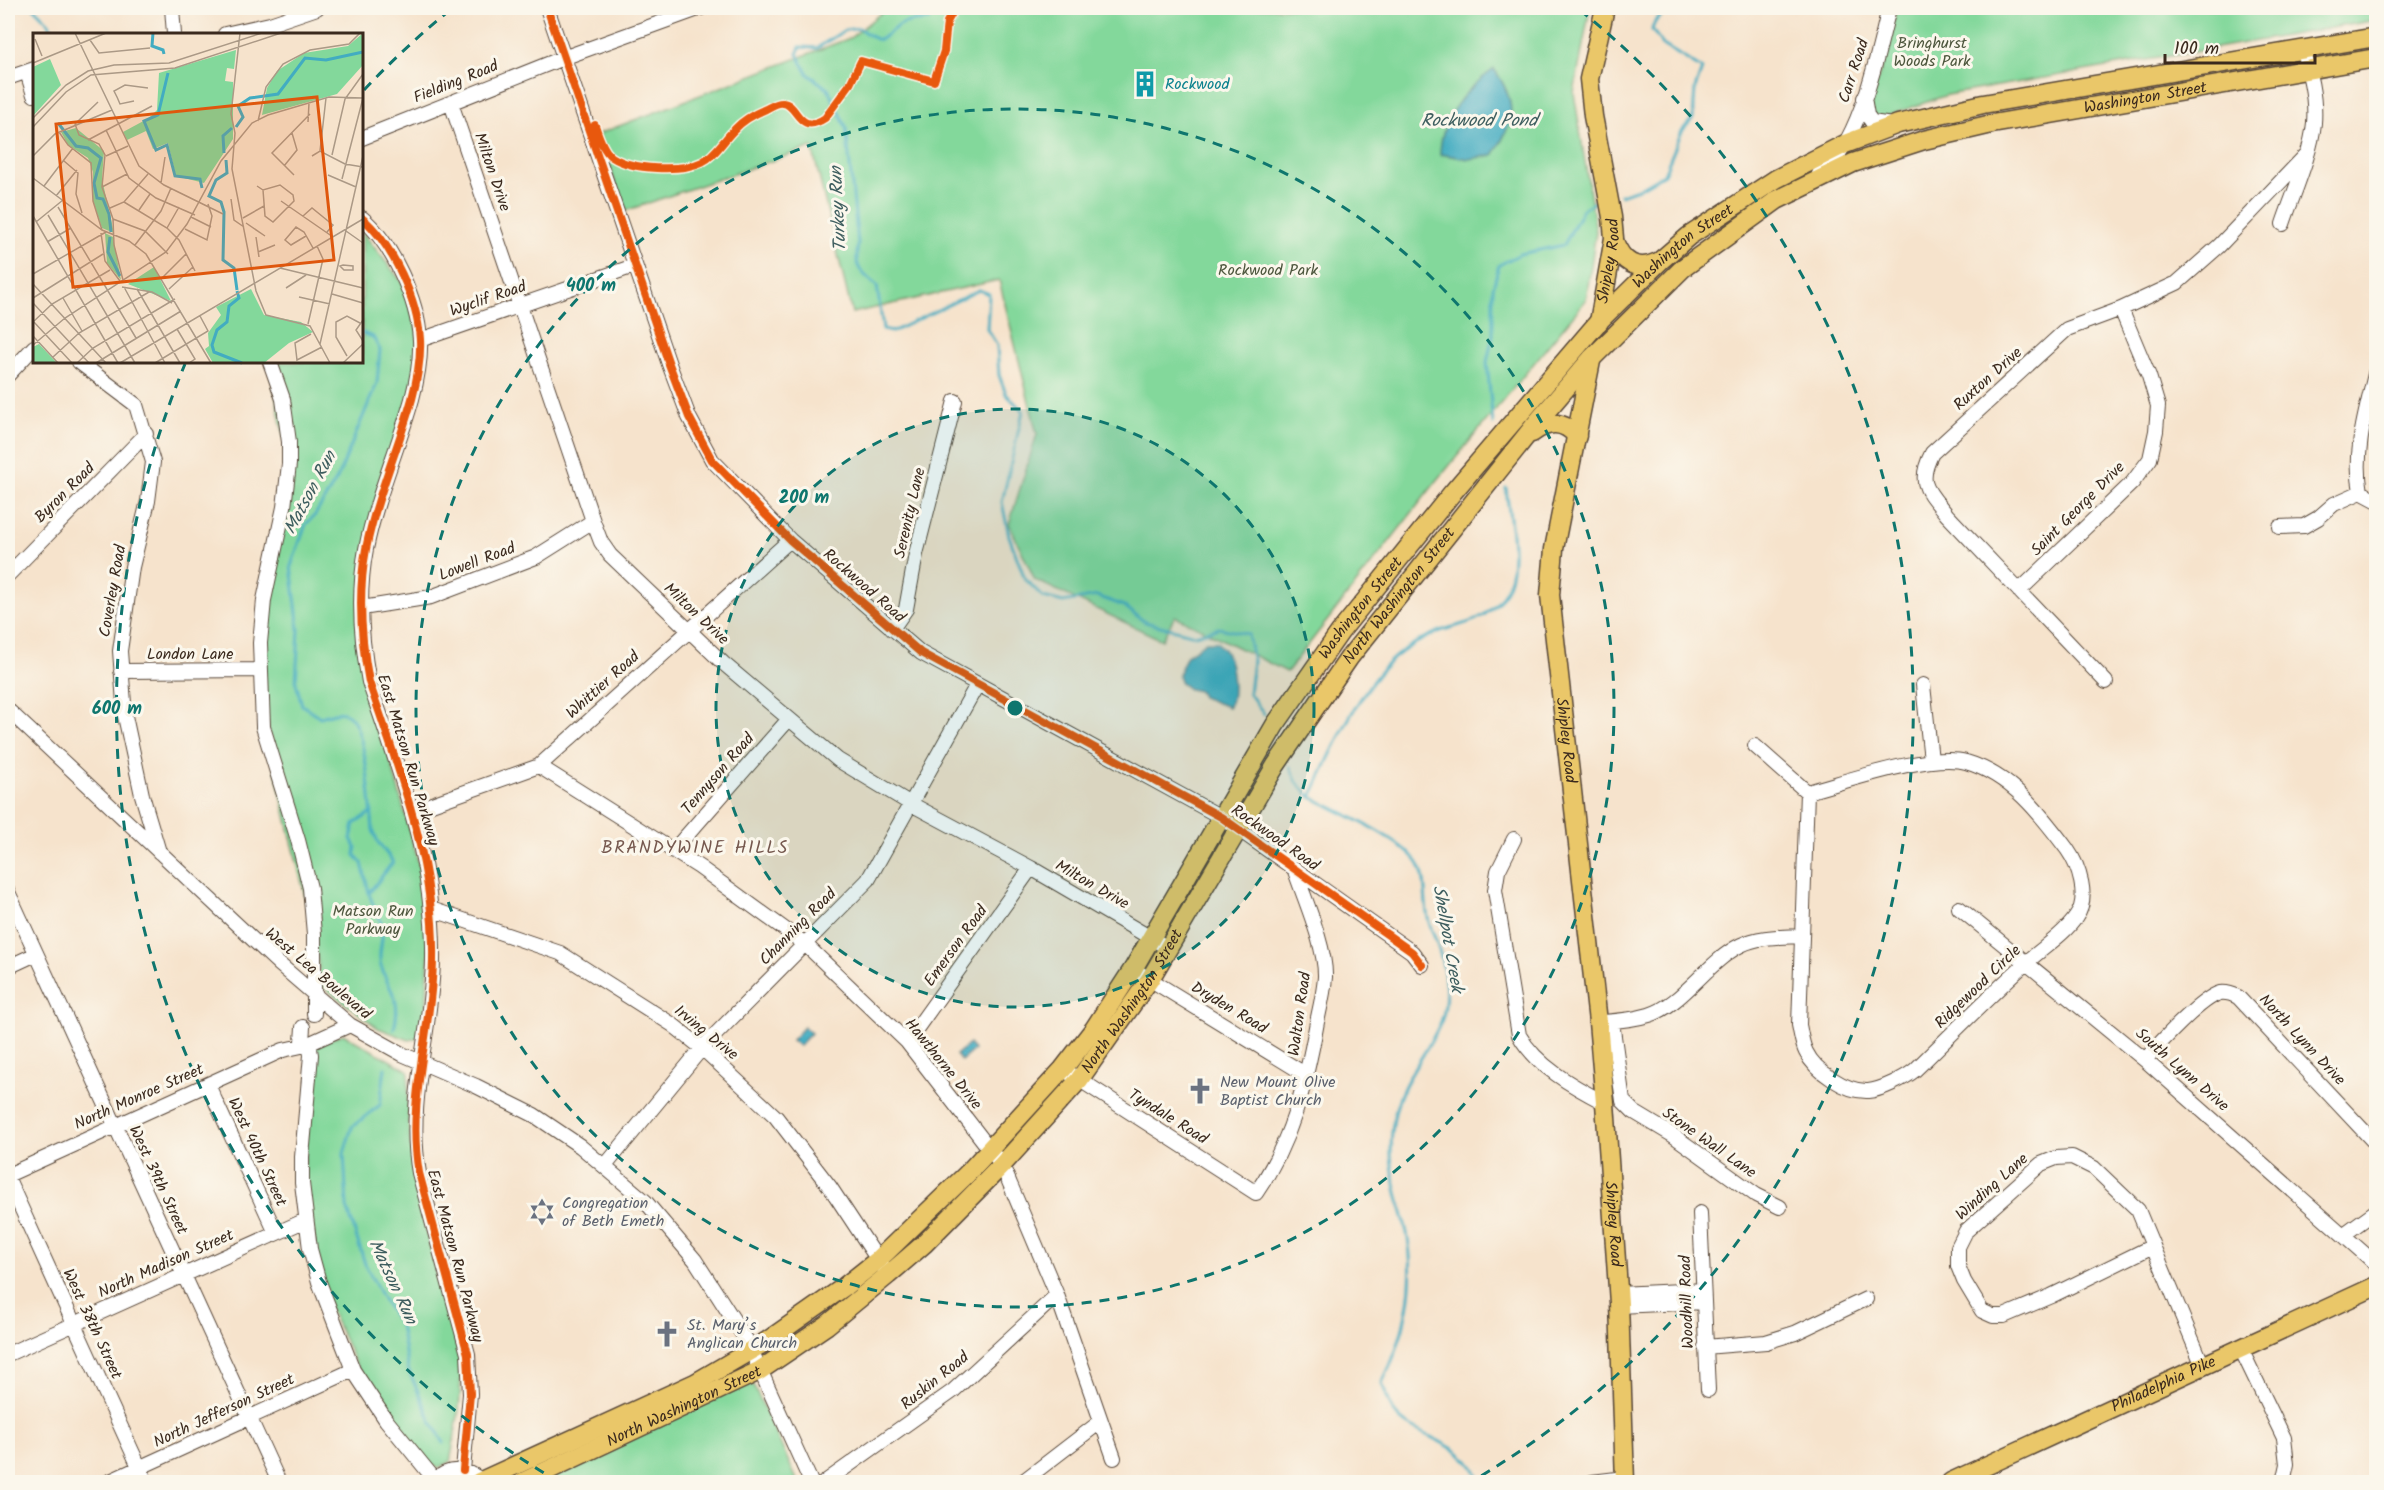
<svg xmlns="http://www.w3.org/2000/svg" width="2384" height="1490" font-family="Kalam,sans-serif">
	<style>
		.green { fill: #83d89b; stroke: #5f815c; stroke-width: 1.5 }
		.water { fill: #42acc1; stroke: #3e6b70; stroke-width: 1.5 }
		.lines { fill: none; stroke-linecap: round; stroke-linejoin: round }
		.stream { stroke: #42acc1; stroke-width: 3 }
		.minor-casing { stroke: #574638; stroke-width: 16 }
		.major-casing { stroke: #574638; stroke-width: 21 }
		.minor { stroke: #fff; stroke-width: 14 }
		.major { stroke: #eac769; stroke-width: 18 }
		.cycleway-casing { stroke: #fbf7ec; stroke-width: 11 }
		.cycleway { stroke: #e8590c; stroke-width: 8 }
		.ring { fill: none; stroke: #0f766e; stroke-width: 3; stroke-dasharray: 10 8 }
		.labels { text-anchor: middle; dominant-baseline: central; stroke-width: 6; stroke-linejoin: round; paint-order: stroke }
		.park-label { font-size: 16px; fill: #4d563d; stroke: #fbf7ec }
		.street-label { font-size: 16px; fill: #3b2a1e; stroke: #fbf7ec }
		.culture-label { font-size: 16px; fill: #0d838f; stroke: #fbf7ec; text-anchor: start }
		.worship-label { font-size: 16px; fill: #5b616d; stroke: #fbf7ec; text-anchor: start }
		.water-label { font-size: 18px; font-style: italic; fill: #3e5e5f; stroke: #fbf7ec }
		.neighbourhood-label { font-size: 18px; letter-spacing: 1.5px; fill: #76594f; stroke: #fbf7ec }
		.inset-river { fill: none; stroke: #42acc1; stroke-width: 3 }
		.inset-road { fill: none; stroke: #ab9986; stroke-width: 1.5 }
		.view { fill: #df570d; fill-opacity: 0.15; stroke: #df570d; stroke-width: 3 }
		.inset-edge { fill: none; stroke: #3b2a1e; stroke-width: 3 }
		.centre { fill: #0f766e; stroke: #fbf7ec; stroke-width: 3 }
		.ring-label { font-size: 18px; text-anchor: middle; font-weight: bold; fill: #0f766e; stroke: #fbf7ec; stroke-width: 6; stroke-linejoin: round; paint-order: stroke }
	</style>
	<rect width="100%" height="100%" fill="#fbf7ec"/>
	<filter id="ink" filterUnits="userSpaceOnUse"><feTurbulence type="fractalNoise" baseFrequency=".0167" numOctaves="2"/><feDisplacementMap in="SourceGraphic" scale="12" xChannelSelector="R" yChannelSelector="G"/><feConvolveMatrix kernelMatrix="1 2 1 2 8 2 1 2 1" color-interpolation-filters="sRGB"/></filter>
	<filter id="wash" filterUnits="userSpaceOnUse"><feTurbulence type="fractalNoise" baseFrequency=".008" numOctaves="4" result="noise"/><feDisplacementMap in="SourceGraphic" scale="24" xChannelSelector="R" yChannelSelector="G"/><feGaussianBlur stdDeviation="1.35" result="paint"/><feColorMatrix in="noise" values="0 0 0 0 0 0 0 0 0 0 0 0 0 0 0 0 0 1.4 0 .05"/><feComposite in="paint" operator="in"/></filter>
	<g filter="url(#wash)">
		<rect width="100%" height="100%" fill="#f6e3cc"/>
		<path class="green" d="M887,8H1590L1574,93L1596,231L1586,300L1436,482L1287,672L1175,616L1162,640L1035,580L1009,524L1037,434L999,280L852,313L812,147L625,211L598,134L850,38Z
			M1897,8H2376V20L1947,95L1884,117H1877L1872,113L1871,99L1884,61Z
			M362,232L406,287L420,340L412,399L365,552L369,682L431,909L425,1037L409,1040L378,1028L321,985L314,934L273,761L260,670L289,464L269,362H362Z
			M343,1034L409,1071C403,1150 425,1229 445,1305C448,1319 455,1334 458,1348C465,1386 457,1425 450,1462L438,1468L423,1459L358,1369L328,1305L303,1191L311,1055L319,1044Z
			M751,1380L798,1482H532Z"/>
		<path class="water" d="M1494,69C1518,103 1515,122 1493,155L1469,159L1440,154C1441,116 1465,90 1494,69Z
			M1206,642H1217C1220,646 1225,650 1227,654C1232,666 1237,698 1228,707L1202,697L1199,691L1189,689L1181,683L1178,675L1187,655Z
			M804,1027L811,1033L799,1046L792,1040Z
			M969,1044L974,1050L961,1061L956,1055Z"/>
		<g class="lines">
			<path class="stream" d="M34,8L49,23L53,34
				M937,8L929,20C919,21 909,20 900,25C878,38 885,48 859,28L845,30L817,48L800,47L797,54L808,74L828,89L846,127L858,244C854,268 859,271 877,286L883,329L892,332L979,290L989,294L987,329L997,345L999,375L1006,394L1023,411L1002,502L1009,536L1025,579L1043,597L1063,602L1097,596L1124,606L1145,622L1195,635L1219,628L1248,634L1253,661L1249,693L1264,714
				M1693,8L1708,10L1722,8
				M1620,195L1638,189L1664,174L1682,131L1693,118L1695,89L1702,69L1663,45L1652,30C1655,16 1665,12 1677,8
				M362,333L373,337L380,350L377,383L337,479L315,515L306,524L291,566L299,629L296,683L302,705L320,717C328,715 338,710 347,714C366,723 371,808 373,830L378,842L393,862L369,893C372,906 381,915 382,928C384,941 377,953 381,966C390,994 402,996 394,1029
				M1493,424L1487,362L1493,335V288L1499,265L1520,254L1564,245L1583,209L1598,200
				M1290,767L1297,782L1311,797
				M369,893L362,863L355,855L356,847L351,839L354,824L372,812
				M385,1068L380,1105L352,1127L344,1153L347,1207L365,1264L384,1301L400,1325L408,1369L431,1421L444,1443
				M1479,1482C1473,1449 1430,1440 1405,1423C1391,1414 1388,1398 1382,1383C1405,1338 1417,1284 1407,1233C1401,1207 1392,1180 1391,1153C1391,1136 1393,1115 1399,1099C1409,1071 1431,1048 1442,1019C1449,998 1445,968 1438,947C1435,937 1430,928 1428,918C1423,898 1429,872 1413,857C1387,832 1344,814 1311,797C1331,754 1358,689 1395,657C1406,648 1424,638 1438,632C1450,627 1465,625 1477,619C1529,592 1511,535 1506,488"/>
		</g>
	</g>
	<g filter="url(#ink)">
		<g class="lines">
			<g class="minor-casing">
				<path id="minor" d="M172,8L174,34
					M547,8L669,364L689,417L712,460L790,540L921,653L1221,817L1412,952L1422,965
					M225,34L270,24L317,8
					M27,72L34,95
					M8,78L34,69
					M1864,98L1867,115L1872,122L1892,125
					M451,103L593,521L601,542L610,555L723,663L838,760L911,804L1031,868L1168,948
					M362,138L563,58L701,8
					M1819,174C1859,148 1878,53 1889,8
					M362,218C392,243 418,301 420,340C421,360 417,380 412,399C398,449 376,498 366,549C358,591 361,640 369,682C400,773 435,862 433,960C432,1031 406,1101 419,1173L468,1354L470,1394L463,1470
					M2283,224C2293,194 2311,154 2314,123C2316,98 2310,73 2302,50
					M420,340L634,266
					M79,362L136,405L153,462L148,501L132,567L120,651L125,716L142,795L159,852
					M270,362L283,399L289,442V464L284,507L264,600L260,643L263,727L298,840L310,888L314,934V1014
					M8,375L34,347
					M2361,492C2353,451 2367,409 2376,370
					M2280,527L2304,526L2318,518L2334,504L2361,492L2376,500
					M8,575L146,434
					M2019,591L2132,483L2150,459L2156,431L2158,406L2149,376L2121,309
					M362,608L431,597L536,557L593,521
					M892,629L906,609L916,554L955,401
					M121,671L260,670
					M2106,682L1947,515C1928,491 1916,484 1932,453L2067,329L2121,309L2177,283L2219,246L2307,154
					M1923,685L1931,760
					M8,710L279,964L350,1025L402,1054L476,1086L534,1115L580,1146L645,1201L695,1260L747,1341L811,1482
					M1755,746L1807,792C1845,782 1930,752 1966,762C2011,775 2040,813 2067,849C2079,866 2090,898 2076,917C2064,935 2042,948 2026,963C1988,997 1952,1034 1915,1070C1905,1078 1881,1090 1868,1091C1846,1092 1815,1071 1806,1052C1802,1044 1801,1034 1799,1025L1807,792
					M539,766L699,867L805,944L907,1042L1002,1165L1057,1295L1114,1458
					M412,811L539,766L790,540
					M1514,839L1498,871L1495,890L1519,1035C1536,1066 1574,1087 1605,1103
					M673,851L789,719
					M8,892L279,1482
					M1959,908L2145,1060L2376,1264
					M431,909L560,953L673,1025L702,1048L776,1117L830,1187L882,1266
					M8,967L36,954
					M1133,969L1308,1076
					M1603,1022C1618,1021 1635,1019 1649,1015C1681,1006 1708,961 1741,945C1759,936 1781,937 1801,936
					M1612,1022L1623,1101L1634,1112L1674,1136L1756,1195L1780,1207
					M303,1027L302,1042L310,1049L311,1055L302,1157V1183L310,1249L319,1282L353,1370L386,1420L435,1480
					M907,1042L1031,868
					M2145,1060C2159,1044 2201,998 2220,993C2227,992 2232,994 2238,997L2376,1144
					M1063,1069L1256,1193C1292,1141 1306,1083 1317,1022C1320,1008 1324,992 1325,977C1326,947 1304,898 1294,868
					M208,1085L276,1233
					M605,1166L702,1048L868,880L977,685
					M8,1175L283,1050L306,1045L350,1025
					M8,1179L146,1482
					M1700,1213L1708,1390
					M2343,1235L2376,1211
					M2153,1246L2051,1296L2004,1316H1993L1982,1311L1964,1281L1958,1266V1247L1966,1231L2041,1164L2056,1158L2072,1157L2094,1168L2138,1210L2203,1366
					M1618,1294L1703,1290
					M1619,1306L1703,1302
					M1705,1347L1766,1342L1795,1333L1866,1299
					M2241,1349L2284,1438L2287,1464L2283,1482
					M8,1354L306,1220
					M8,1481V1482
					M108,1482L353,1370
					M433,1482C447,1467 468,1467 482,1482
					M825,1482L953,1391L1057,1295
					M1022,1482L1100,1422
					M1592,1482L1625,1478"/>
			</g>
			<g class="major-casing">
				<g id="major">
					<path d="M1614,241C1622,262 1636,272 1658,262"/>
					<path id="s1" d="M1599,322L1614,238L1612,217L1593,116L1589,79L1605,8"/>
					<path id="s2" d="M1591,361L1554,549L1550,595L1598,1022L1605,1103L1619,1303L1625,1482"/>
					<path d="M1532,433C1548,421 1563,420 1577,436"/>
					<path id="s3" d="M479,1482L695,1383L767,1341L844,1287L878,1260L967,1174L1063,1069L1094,1029L1133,969L1275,725L1340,632L1453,492L1600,320L1660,261L1689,236L1776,179L1845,144L1898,124L1983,104L2376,37"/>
					<path id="s4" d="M523,1482L759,1371L827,1325L888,1275L924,1244L1002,1165L1079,1080L1150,979L1276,765L1349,658L1538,421L1591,359L1683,268L1777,200L1853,163L1924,140L1992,124L2376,58"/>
					<path id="s5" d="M1951,1482L2376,1286"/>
				</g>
			</g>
			<use href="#minor" class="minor"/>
			<use href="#major" class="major"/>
			<g class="cycleway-casing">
				<path id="cycleway" d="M547,8L669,364L689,417L712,460L790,540L921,653L1221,817L1412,952L1422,965
					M595,125C598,134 603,151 612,157C632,170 681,172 702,162C716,155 724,139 735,129C743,120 754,114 766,109C770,107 778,102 783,103C798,104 798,136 825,118L850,84L861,61L934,81L944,51L947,22L955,8
					M362,218C392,243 418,301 420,340C421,360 417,380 412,399C398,449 376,498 366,549C358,591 361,640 369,682C400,773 435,862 433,960C432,1031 406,1101 419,1173L468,1354L470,1394L463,1470"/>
			</g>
			<use href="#cycleway" class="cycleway"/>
		</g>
	</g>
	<circle cx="1015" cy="708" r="299" fill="#0f766e" fill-opacity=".12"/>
	<g class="ring">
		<circle cx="1015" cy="708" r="299"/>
		<circle cx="1015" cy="708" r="599"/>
		<path d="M559 1482A898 898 0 0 1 185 364M364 90A898 898 0 0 1 450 10M1580 10A898 898 0 0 1 1471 1482"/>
	</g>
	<defs>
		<g id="building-bare" transform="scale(2.07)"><path d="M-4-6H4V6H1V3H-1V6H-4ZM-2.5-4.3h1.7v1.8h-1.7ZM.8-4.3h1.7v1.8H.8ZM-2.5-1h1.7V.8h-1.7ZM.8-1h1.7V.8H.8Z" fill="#0f9aa8" stroke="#fbf7ec" stroke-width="2.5" paint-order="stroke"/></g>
		<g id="church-bare" transform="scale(2.07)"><path d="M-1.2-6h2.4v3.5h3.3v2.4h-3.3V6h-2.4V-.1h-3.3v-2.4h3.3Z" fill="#6b7280" stroke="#fbf7ec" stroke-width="2.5" paint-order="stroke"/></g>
		<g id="synagogue-bare" transform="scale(2.07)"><path d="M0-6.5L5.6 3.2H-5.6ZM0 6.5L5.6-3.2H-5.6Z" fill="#6b7280" stroke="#fbf7ec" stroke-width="2.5" paint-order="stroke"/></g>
	</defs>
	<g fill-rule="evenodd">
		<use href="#building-bare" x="1145" y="84"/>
		<use href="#church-bare" x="1200" y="1091"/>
		<use href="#synagogue-bare" x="542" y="1212"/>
		<use href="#church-bare" x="667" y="1334"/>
	</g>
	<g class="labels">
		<g class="park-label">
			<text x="1932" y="43">Bringhurst<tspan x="1932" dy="18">Woods Park</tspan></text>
			<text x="1268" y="270">Rockwood Park</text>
			<text x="373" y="911">Matson Run<tspan x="373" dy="18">Parkway</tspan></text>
		</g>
		<g class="street-label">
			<text transform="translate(1854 71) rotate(-72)">Carr Road</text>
			<text transform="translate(456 82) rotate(-22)">Fielding Road</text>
			<text stroke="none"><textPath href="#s4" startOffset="2211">Washington Street</textPath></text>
			<text transform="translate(492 172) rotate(71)">Milton Drive</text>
			<text stroke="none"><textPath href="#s3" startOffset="1760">Washington Street</textPath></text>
			<text stroke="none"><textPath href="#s1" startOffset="62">Shipley Road</textPath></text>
			<text transform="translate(488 299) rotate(-19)">Wyclif Road</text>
			<text transform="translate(1988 379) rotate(-42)">Ruxton Drive</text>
			<text transform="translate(65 493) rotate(-45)">Byron Road</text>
			<text transform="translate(2078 509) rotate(-45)">Saint George Drive</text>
			<text transform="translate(910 513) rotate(-77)">Serenity Lane</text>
			<text transform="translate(477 562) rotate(-21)">Lowell Road</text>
			<text transform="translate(864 586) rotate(41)">Rockwood Road</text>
			<text transform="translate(113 591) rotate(-80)">Coverley Road</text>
			<text stroke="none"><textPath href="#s4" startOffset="1276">North Washington Street</textPath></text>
			<text stroke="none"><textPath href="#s3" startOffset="1274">Washington Street</textPath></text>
			<text transform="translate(696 614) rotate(43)">Milton Drive</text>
			<text x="190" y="654">London Lane</text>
			<text transform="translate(603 685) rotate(-42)">Whittier Road</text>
			<text stroke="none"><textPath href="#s2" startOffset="384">Shipley Road</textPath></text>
			<text transform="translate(408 760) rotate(73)">East Matson Run Parkway</text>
			<text transform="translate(718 774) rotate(-49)">Tennyson Road</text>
			<text transform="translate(1275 838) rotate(35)">Rockwood Road</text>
			<text transform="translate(1092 885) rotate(30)">Milton Drive</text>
			<text transform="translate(798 927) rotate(-45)">Channing Road</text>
			<text transform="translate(956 946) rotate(-54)">Emerson Road</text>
			<text transform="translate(318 974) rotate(40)">West Lea Boulevard</text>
			<text transform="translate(1978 987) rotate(-44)">Ridgewood Circle</text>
			<text stroke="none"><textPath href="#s4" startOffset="790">North Washington Street</textPath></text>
			<text transform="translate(1229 1008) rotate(31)">Dryden Road</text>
			<text transform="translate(1300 1014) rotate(-82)">Walton Road</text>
			<text transform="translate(706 1033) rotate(39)">Irving Drive</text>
			<text transform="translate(2302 1040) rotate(47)">North Lynn Drive</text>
			<text transform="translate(943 1064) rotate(51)">Hawthorne Drive</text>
			<text transform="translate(2182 1070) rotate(41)">South Lynn Drive</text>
			<text transform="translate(139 1097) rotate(-24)">North Monroe Street</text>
			<text transform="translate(1168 1117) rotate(32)">Tyndale Road</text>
			<text transform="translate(1709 1143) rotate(35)">Stone Wall Lane</text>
			<text transform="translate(257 1152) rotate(65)">West 40th Street</text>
			<text transform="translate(158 1180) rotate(65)">West 39th Street</text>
			<text transform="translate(1992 1187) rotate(-42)">Winding Lane</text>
			<text stroke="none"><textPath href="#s2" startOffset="870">Shipley Road</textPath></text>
			<text transform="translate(455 1256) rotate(75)">East Matson Run Parkway</text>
			<text transform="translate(166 1264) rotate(-24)">North Madison Street</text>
			<text transform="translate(1687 1302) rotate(-92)">Woodhill Road</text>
			<text transform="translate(92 1324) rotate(65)">West 38th Street</text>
			<text transform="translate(935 1381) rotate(-39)">Ruskin Road</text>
			<text stroke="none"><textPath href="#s5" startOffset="234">Philadelphia Pike</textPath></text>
			<text stroke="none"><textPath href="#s4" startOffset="178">North Washington Street</textPath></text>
			<text transform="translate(224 1411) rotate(-25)">North Jefferson Street</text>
		</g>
		<g class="culture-label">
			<text x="1165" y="84">Rockwood</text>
		</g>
		<g class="worship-label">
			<text x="1220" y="1082">New Mount Olive<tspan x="1220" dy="18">Baptist Church</tspan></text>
			<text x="562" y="1203">Congregation<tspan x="562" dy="18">of Beth Emeth</tspan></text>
			<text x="687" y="1325">St. Mary’s<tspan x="687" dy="18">Anglican Church</tspan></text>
		</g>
		<g class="water-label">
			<text x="1479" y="121">Rockwood Pond</text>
			<text transform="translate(839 209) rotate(-93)">Turkey Run</text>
			<text transform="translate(311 493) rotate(-62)">Matson Run</text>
			<text transform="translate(1447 939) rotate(80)">Shellpot Creek</text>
			<text transform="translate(392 1282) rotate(65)">Matson Run</text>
		</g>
		<g class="neighbourhood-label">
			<text x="695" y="848">BRANDYWINE HILLS</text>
		</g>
	</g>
	<g transform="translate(33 33)">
		<rect width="330" height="330" fill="#f6e3cc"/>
		<path d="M330,0V32L304,61L229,82L234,55L244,38L271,20L315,13ZM203,17L201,36L194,35L192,48L200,49V106L171,150L143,143L135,110L120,116L113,98L94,107L90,99L116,85L124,77L126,40ZM17,26L28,52L0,83V34ZM43,95L71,118L69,146L81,200L69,195L60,168V139L55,125L35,112L28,99ZM72,200L80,204L88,247L74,230ZM121,234L138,268L95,251ZM218,256L231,282L268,289L280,299L256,310L231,330H180L172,316L176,313L175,300L188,282L183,274ZM6,311L24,330H0V314Z" fill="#83d89b"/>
		<path class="inset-river" d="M120,0L119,13L130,17L131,21M135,40L125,82L111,88L123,117L134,112L142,143L167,146L169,155M25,90L43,113L55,115L68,125L61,150L64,165L70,166L76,181L78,199M203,94L210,84L205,73L217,65L245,61L272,25L293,27L330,19M191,120L190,103L199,95M193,127L194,140L183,147L176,163L188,169L191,179L190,227L201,235L204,257M77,204L75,219L87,243M204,258L206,265L196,273L194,289L184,297L179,312L181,319L209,330"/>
		<path class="inset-road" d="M42,0L106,133L131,152L190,181M207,0L198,81L202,100L199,136L223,258L233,282L277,293L297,330M2,6L9,23M57,7L66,20L117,15M0,30L73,0M84,64L81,58L92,52L115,55M84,64L87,71L101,68M65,69L42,91L46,102L66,111L72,122L69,154L80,186L81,212L90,247M0,85L33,52L55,38L81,32L136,30L229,0M225,88L233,54L250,31L277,17L316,11L327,0M275,89L276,70M0,94L33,59L58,42L142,35L248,0M73,97L96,145L123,165L162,182M26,99L35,112L58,130L60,168L69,197M55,107L119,73M287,118L293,65M299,122L312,66L330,41M0,123L22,101L79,77M73,123L95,113M279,123L287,118L312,131L330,134M31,128L45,140L43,161L49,180M251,133L264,117L259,100M261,142L239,120L277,81M295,142L323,154M0,145L69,197L96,208L113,221L178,330M309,146L330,65M128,150L132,124M11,153L40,115M224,153L230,157L247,152L260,162L261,168L240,189L232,183L230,157M69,154L94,141M23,163L44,137M198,166L201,187L211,194M248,168L300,204M91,169L134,195L146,207L162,238M25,174L103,305M77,175L91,169L115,141M106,177L117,161M15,182L102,330M0,183L85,330M270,183L279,175L300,192L294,199M158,184L178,194M210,185L231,173M80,186L112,198L135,221M3,189L30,167M213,190L232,203M134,195L146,174M152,196L174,207L179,183L175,171M313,198L330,210M68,200L72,228L87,248M273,203L258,212L252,207L263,194L271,199L280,215M223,204L226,224M14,209L38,195M102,212L128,178L138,155M225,219L242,212M310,232L320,233V237H311L307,233ZM247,235L330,255M0,241L73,199M129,245L153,221M0,251L73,330M89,254L119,259L139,270M91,254L132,330M253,255L273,242M104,256L147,330M136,256L160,234M299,261L330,270M266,264L297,271M0,265L70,221M30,265L49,298M0,270L56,330M330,287L323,297L330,308M0,288L39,330M0,289L19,271L77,237M275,291L290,226L284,213M144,296L162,326L156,330M278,301L262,310L264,327L289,314M0,303L25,330M287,311L330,123M0,312L32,285L133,219L154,191L188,128L219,90L235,82L296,64L330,65M314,323L303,304V289L314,283L327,290M20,324L46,300L116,259M44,330L60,315L142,266M63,330L148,278M87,330L330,186M122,330L175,298L167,283M310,330L330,311"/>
		<path class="view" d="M284,64L301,227L40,254L23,91Z"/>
		<rect width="330" height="330" class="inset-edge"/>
	</g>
	<circle cx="1015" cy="708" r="9" class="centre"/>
	<g class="ring-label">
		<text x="591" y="291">400 m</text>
		<text x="804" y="503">200 m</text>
		<text x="117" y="714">600 m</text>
	</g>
	<rect width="2384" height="1490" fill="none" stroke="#fbf7ec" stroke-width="30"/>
	<path d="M2165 54v9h150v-9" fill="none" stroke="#3b2a1e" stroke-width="3"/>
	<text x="2174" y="54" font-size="18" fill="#3b2a1e" stroke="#fbf7ec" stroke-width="4.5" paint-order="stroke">100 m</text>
</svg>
